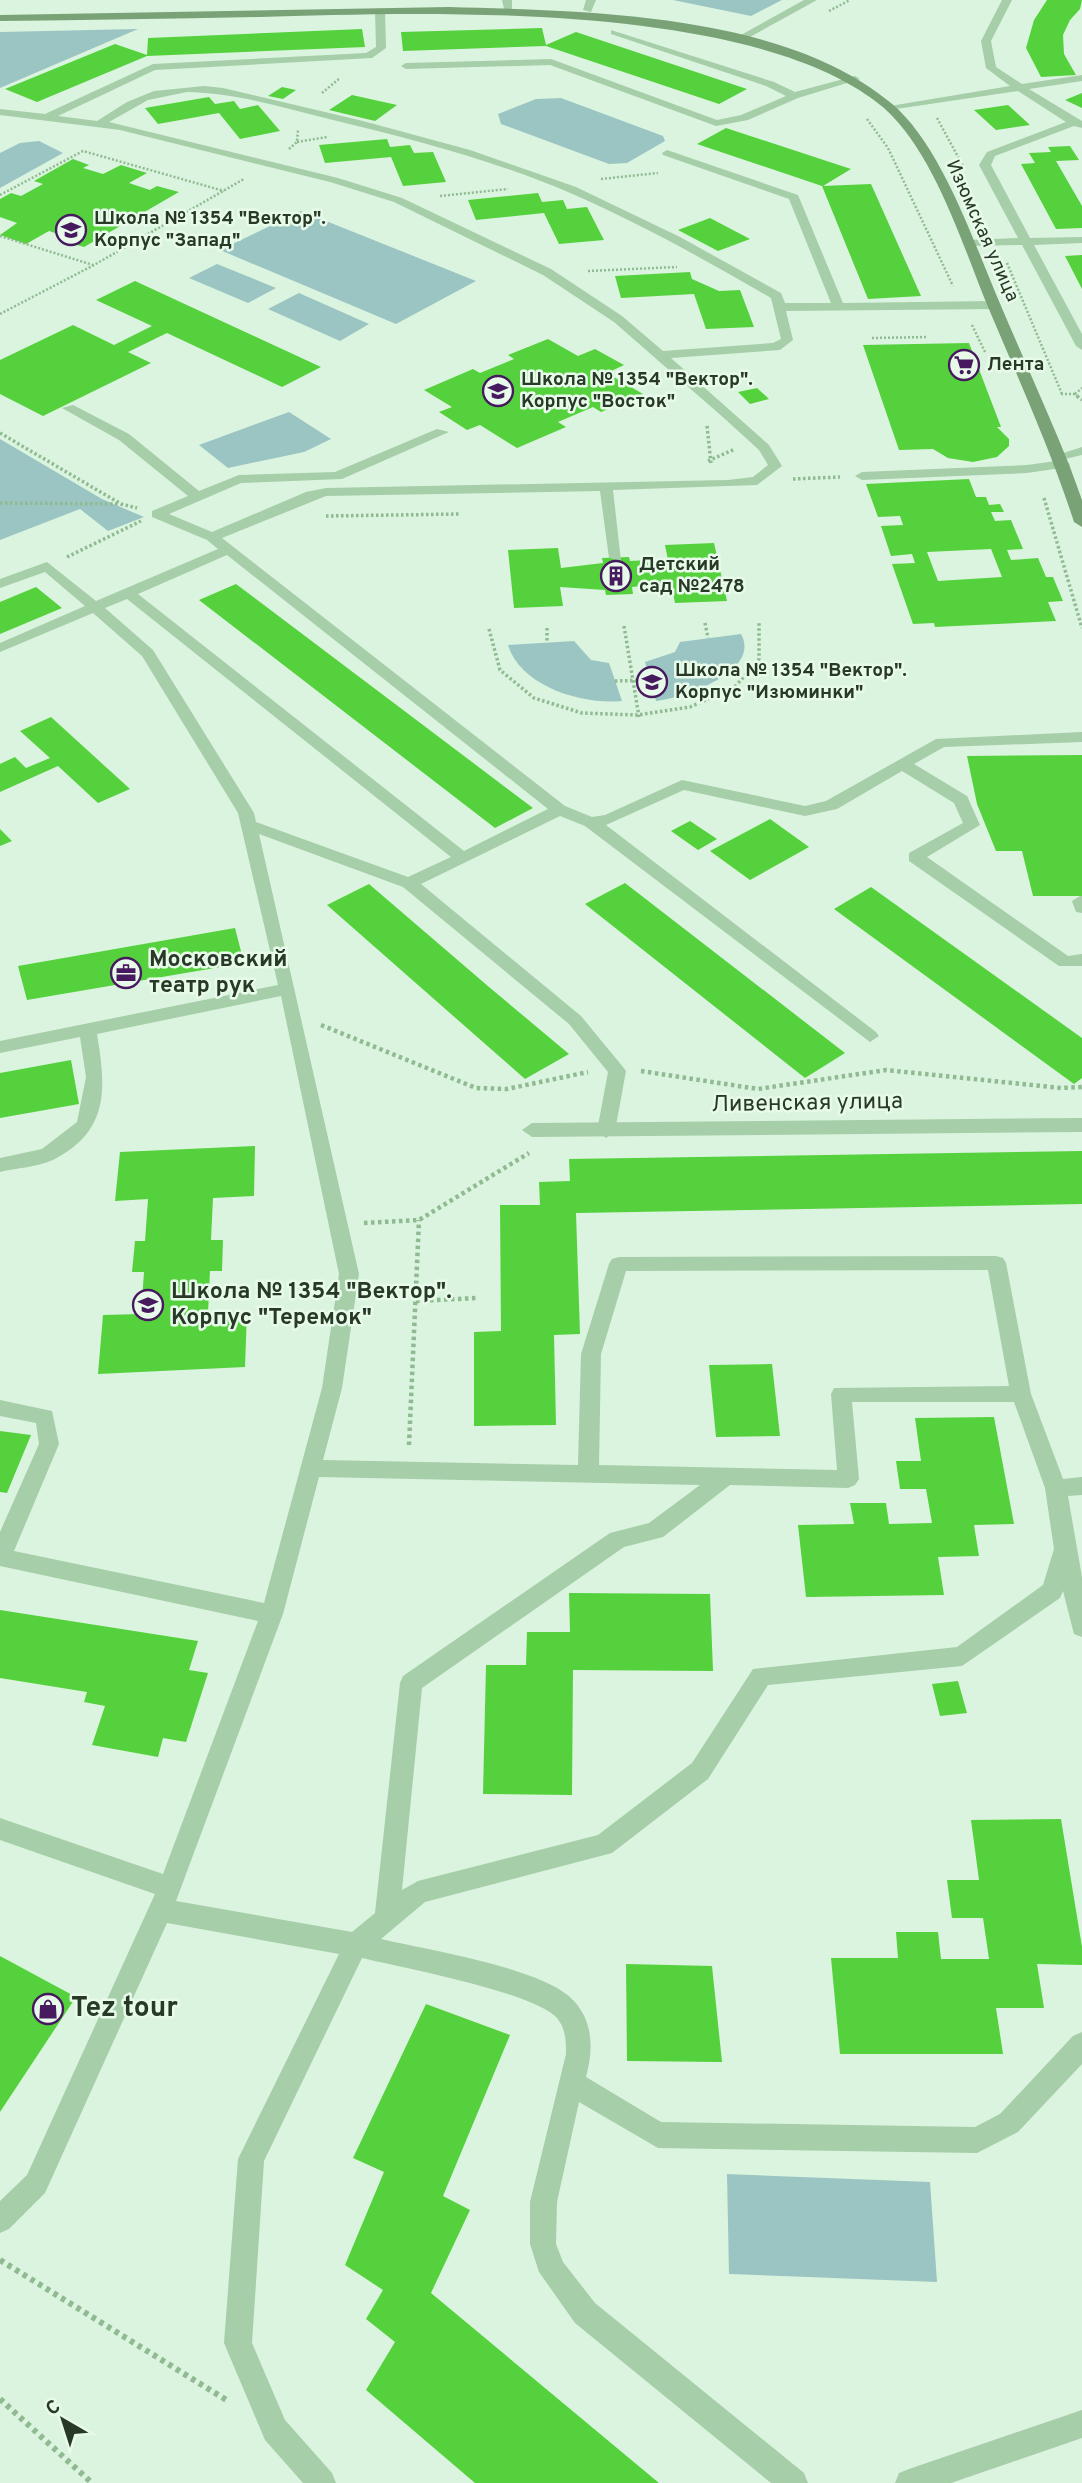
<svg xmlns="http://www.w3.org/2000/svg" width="1082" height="2483" font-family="Overpass,sans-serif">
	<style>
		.green { fill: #9ac5c2 }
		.building { fill: #54d13c; fill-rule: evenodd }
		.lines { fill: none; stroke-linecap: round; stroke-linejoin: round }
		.path-far3 { stroke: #90ba91; stroke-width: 2.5; stroke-dasharray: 2 2; stroke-linecap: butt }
		.path-far2 { stroke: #90ba91; stroke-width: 3.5; stroke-dasharray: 2.5 2.5; stroke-linecap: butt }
		.path-far1 { stroke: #90ba91; stroke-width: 4.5; stroke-dasharray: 3.5 3.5; stroke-linecap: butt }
		.path { stroke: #90ba91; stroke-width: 6; stroke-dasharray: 4.5 4.5; stroke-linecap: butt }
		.lane { fill: #a6cea8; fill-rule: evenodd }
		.street { fill: #a6cea8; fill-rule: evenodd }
		.secondary { fill: #79a277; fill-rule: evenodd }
		.labels { text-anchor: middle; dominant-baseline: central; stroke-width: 5; stroke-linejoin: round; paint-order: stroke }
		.far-poi-label { font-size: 19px; font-weight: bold; fill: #293928; stroke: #e8fbeb; text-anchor: start }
		.far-street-label { font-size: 19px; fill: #293928; stroke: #e8fbeb }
		.poi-label { font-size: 23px; font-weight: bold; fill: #293928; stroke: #e8fbeb; text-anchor: start }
		.street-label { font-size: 23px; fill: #293928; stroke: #e8fbeb }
		.near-poi-label { font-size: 28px; font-weight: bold; fill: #293928; stroke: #e8fbeb; text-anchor: start }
	</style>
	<rect width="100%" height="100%" fill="#dbf4df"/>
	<path class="green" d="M673,0H782L751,16Z
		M138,29L0,88V32Z
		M561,98L663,136L665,141L627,163L609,164L501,124L498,114L536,99Z
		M39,141L63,153L0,188V153L20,143Z
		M301,211L476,281L396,324L220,250Z
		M217,264L276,288L248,303L189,278Z
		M299,293L369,324L340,341L268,309Z
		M289,412L331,439L304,452L228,468L199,445Z
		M0,439L102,499L144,517L108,531L80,509L0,540Z
		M741,634C762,672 682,698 656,701L645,662L675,652L680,642Z
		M574,641L591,660L609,663L622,701C583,705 521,687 508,645Z
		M727,2174L930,2182L937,2282L729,2274Z"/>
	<path class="building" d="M1047,0H1082L1080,9L1070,20L1063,35L1064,54L1076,75L1041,77L1026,48L1034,20Z
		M542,28L546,45L576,32L747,89L719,104L546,46L403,51L401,32Z
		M362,29L365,47L147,56L37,102L5,89L115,44L147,55L148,38Z
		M282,87L296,90L283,99L268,96Z
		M1082,93V108L1065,100Z
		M352,95L397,105L375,121L329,110Z
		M209,97L215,104L234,101L240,109L258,105L280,131L240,139L219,113L158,124L145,108Z
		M1008,105L1030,125L996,130L974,110Z
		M726,128L851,169L823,186L871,184L921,296L868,299L822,186L697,144Z
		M387,139L390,147L410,145L414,153L433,152L446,182L403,186L391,157L325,163L319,145Z
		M1070,146L1079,160L1056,161L1082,206V228L1056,229L1021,164L1035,163L1029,153L1051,152L1048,147Z
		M73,159L89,165L83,168L103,174L121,165L147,173L129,183L150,190L157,186L179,192L84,247L67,242L73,239L49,231L26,244L0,235L17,223L0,217V199L11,193L21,196L43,184L34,181Z
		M538,193L542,202L563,200L567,209L587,207L604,240L559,244L544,213L476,220L468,200Z
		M710,218L750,239L718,251L678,230Z
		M1082,255V289L1065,256Z
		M690,272L692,279L719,291L740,290L754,327L706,329L694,294L621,298L615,276Z
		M135,281L321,367L282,387L167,333L128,352L151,363L43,416L0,394V360L73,325L114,345L152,326L96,300Z
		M548,339L578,356L595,349L624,365L607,373L643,394L601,412L593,407L558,422L566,427L517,448L480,425L467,430L439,412L452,407L424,390L473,369L480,373L514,359L508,355Z
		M969,343L1001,427H997L1009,439V446L997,457L973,462L948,458L933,449L899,450L863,345Z
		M757,388L769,399L750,404L738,392Z
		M969,479L976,497H986L989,505L1000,504L1004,512H991L995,521L1011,520L1023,549L1007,550L1011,560L1038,558L1046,577H1053L1063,601L1048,602L1056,621L935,627L934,623L913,624L892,564L915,563L912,554L891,556L881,526L903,525L900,516L878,517L866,484ZM991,549L1002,577L938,581L927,552Z
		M714,543L727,601L675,603L671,583L632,587L633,594L606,595L605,590L560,587L563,606L514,608L508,550L558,548L561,568L603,563L602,558L629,557L630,561L649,560L650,565H669L665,545Z
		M236,584L533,808L495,828L199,600Z
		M36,587L62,608L0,634V602Z
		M51,717L130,789L98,803L58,766L0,792V764L15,757L26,768L50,758L20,731Z
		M1082,755V896H1033L1022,851H996L977,804L967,756Z
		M770,819L809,847L750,880L710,851Z
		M690,821L717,839L698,850L671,831Z
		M0,829L12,841L0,846Z
		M625,883L845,1053L805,1078L585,904Z
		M369,884L489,987L569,1054L525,1079L327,905Z
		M871,887L1082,1038V1078L1074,1084L834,909Z
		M235,928L244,963L27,1000L18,966Z
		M71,1060L79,1104L0,1118V1073Z
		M255,1146L254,1196L213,1198L211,1240H223L222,1271H210L208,1313L247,1311L245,1367L98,1374L103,1315L141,1314L144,1272H132L135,1241H145L148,1199L115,1201L120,1152Z
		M1082,1151V1204L576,1213L580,1334L554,1335L556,1425L474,1426V1332L501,1331L500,1205H540L539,1182L570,1181L569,1159Z
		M772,1364L780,1436L716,1437L709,1365Z
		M994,1417L1014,1524L974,1525L979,1556L938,1557L944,1595L806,1597L798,1525L854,1524L850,1503H886L889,1524L932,1523L926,1489H900L896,1461H921L915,1418Z
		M0,1431L31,1435L7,1493L0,1492Z
		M569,1593L710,1594L713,1671L573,1670L572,1795L483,1794L486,1665H526L527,1632H570Z
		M0,1610L198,1641L189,1670L208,1673L186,1742L163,1738L158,1757L92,1745L105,1706L84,1702L87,1692L0,1678Z
		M958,1681L967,1713L940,1716L932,1684Z
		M1061,1819L1082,1947V1965L1037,1964L1044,2008H996L1003,2054H840L831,1958H898L896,1932H938L941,1959H989L983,1918H952L947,1880H979L971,1820Z
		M0,1956L76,1997L0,2112Z
		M626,1964L712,1966L722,2062L627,2061Z
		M426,2004L510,2035L443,2196L470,2210L431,2293L659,2483H475L366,2390L395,2342L366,2319L383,2290L345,2265L384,2172L353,2158Z"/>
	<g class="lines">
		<path class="path-far3" d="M829,11L850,0
			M322,93L340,78
			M937,118L963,166
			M867,119L888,148L953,286
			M297,142L327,137
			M289,149L297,142L298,130
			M601,179L658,173
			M0,195L83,151L224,191
			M440,196L508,189
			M0,236L93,265
			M1007,263L1062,394
			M588,271L677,267
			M0,314L94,265L244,179
			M972,325L985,352
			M872,338L927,337
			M1061,394H1075L1079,398
			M1075,394L1082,388"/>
		<path class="path-far2" d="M1077,396L1082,400
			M707,426L711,463
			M0,433L121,504L137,508
			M708,461L735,449
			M793,479L840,477
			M1044,498L1082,628
			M0,503L120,504
			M326,516L461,514
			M67,557L141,521
			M705,623L708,638
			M624,626L639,717
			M547,628V643
			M489,629L500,670L534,698L582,713L637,715L690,707L734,688L759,659V621
			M615,681L650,680"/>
		<path class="path-far1" d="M321,1025L476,1088L507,1089L588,1072
			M641,1071L758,1089L886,1070L1061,1088L1082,1087
			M364,1223L419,1220L529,1153
			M416,1301L477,1298
			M409,1445L419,1220"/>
		<path class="path" d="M0,2260L228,2401
			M0,2399L92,2483"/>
		<path class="lane" d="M586,0H596L591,12L583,10Z
			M1002,0H1012L991,41L996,67L1022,84L1082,75V81L1029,89L1082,121V128L1074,126L995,156L991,165L1030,238L1082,237V243L1034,245L1082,334V350L1076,346L1022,245L968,246L962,243L968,240L1018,238L979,165L987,152L1066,122L1018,91L889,110L884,107L1010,86L986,68L981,41Z
			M380,8L385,11L386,48L372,58L155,70L58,116L97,121L127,102L154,91L204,86L223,88L363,121L470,150L576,187L680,237L781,293L785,303H831L789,199L663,155L662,153L667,150L798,195L843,303L995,301L1001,305L995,309L786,311L793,340L780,350L671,358L769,445L782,466L757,485L613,490L621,561L609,558L600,491L326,496L222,538L565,806L592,817L605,815L682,780L805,806L826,801L936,739L1082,732V742L944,747L914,764L967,796L980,825L927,857L1068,956L1082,954V966H1059L909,861V853L963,823L954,803L902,771L837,809L805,816L684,790L606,825L876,1032L879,1036L870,1042L585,826L560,816L421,884L581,1016L623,1067L626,1071L615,1131L606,1138L597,1131L608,1072L569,1024L403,887L259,834L359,1274L342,1388L323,1460L578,1465L581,1354L609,1264L612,1259L619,1257L996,1256L1003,1258L1006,1263L1031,1394L1063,1479L1082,1477V1495L1068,1496L1082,1577V1637L1074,1634L1063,1591L1060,1598L962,1666L768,1685L708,1779L612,1853L425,1902L381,1939C427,1950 545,1968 574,2001C594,2023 593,2051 586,2077L661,2122L975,2127L1000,2114L1073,2036L1082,2032V2064L1018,2132L977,2153L658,2148L579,2102L557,2202L556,2244L563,2262L595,2303L804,2473L808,2483H771L575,2323L539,2272L530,2244V2202L566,2054C566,2041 566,2029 557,2018C533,1992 403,1968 362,1958L264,2161L252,2343L285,2420L332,2473L336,2483H303L265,2440L224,2343L238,2159L339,1954L167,1923L45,2193L9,2229L0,2233V2201L27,2175L155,1894L0,1840V1818L163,1874L258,1621L0,1566V1532L39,1444L36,1423L0,1416V1400L52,1411L59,1444L14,1551L264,1603L322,1388L339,1274L281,996L97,1034C106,1088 110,1131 53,1160C38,1167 16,1168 0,1172V1158L42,1149L77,1122L86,1077L80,1037L0,1053V1041L278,985L238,813L142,656L93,613L0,652V643L85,606L45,572L0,588V579L47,562L96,601L218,549L207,540L152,517V511L188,496L119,440L62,408L73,405L129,434L199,491L239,475L335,472L437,429L449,432L342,479L241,483L169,514L212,532L306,492L326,488L728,480L753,477L768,465L759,450L725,419L614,322L543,275L394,202L330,182L120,130L0,115V109L45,114L153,64L366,53L376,47L375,11ZM187,92C237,93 285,108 333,120C413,139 492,160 568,192C638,222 705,260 771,298L781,339L773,343L663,351L622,316L551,269L402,198L338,178L109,122L148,100ZM227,555L548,809L464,851L138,594ZM127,599L451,857L408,877L256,822L254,813L153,650L105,608ZM988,1270L1009,1386L834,1388L831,1394L837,1470L599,1465L601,1354L626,1271ZM852,1402H1014L1045,1488L1054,1549L1043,1585L957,1647L753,1669L692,1763L598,1835L418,1881L402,1890L422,1688L624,1547L663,1537L730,1485L848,1488L855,1485L859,1479ZM319,1477L700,1485L649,1523L610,1533L403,1676L400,1683L375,1913L352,1932L176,1901L283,1614Z
			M611,30L774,82L795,92L855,76L860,79L798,98L748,120L716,126L550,65L406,69L401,66L406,63L551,59L717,120L741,115L786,96L766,86L611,34Z
			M1063,460L1070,464L1068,467L1027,473L862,480L855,476L862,472L1027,465Z
			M1080,896H1082V913L1076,912L1072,901Z
			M1082,2410V2438L951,2483H895L899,2473L909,2469Z"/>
		<path class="street" d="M502,0H512V9H504Z
			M804,0H817L750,37L741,35Z
			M1082,447V455L1061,460L1054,456Z
			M1082,1118V1132L532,1137L522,1130L532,1123Z"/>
		<path class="secondary" d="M449,7C584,11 782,12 891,103C942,145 975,246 1001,306C1024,360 1048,412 1070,467L1082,500V527L1074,522C1050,448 1018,378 988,307C962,244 935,154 884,108C756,0 425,12 260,17C173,19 87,20 0,21V15Z"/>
	</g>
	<defs>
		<g id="school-ring" transform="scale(1.575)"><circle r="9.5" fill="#e8fbeb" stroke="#47195f" stroke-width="1.5"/><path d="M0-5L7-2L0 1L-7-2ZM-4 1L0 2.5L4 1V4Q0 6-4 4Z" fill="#47195f"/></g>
		<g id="supermarket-ring" transform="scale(1.575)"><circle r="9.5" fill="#e8fbeb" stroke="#47195f" stroke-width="1.5"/><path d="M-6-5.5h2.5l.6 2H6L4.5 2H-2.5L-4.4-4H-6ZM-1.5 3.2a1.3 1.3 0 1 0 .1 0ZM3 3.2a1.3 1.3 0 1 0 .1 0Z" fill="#47195f"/></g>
		<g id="building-ring" transform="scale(1.575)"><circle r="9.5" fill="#e8fbeb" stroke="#47195f" stroke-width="1.5"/><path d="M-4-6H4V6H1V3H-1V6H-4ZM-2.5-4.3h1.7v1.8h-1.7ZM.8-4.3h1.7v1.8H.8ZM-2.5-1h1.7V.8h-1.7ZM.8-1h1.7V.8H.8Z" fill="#47195f"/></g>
		<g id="office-ring" transform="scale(1.575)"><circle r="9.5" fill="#e8fbeb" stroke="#47195f" stroke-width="1.5"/><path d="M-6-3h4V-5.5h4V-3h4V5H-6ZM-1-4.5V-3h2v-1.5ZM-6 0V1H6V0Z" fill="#47195f"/></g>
		<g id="shop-ring" transform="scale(1.575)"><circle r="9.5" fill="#e8fbeb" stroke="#47195f" stroke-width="1.5"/><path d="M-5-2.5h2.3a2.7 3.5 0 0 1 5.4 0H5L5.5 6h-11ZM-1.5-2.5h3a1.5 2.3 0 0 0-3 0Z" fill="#47195f"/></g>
	</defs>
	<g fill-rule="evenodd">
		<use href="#school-ring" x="71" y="230"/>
		<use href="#supermarket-ring" x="964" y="365"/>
		<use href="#school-ring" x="498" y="391"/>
		<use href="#building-ring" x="616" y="576"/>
		<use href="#school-ring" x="652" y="682"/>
		<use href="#office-ring" x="126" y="973"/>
		<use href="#school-ring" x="148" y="1305"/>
		<use href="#shop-ring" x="48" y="2009"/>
	</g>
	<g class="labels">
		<g class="far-poi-label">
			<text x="94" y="219">Школа № 1354 "Вектор".<tspan x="94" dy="22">Корпус "Запад"</tspan></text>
			<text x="987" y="365">Лента</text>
			<text x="521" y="380">Школа № 1354 "Вектор".<tspan x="521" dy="22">Корпус "Восток"</tspan></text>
			<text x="639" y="565">Детский<tspan x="639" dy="22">сад №2478</tspan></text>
			<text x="675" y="671">Школа № 1354 "Вектор".<tspan x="675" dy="22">Корпус "Изюминки"</tspan></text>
		</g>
		<g class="far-street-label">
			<text transform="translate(982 231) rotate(66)">Изюмская улица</text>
		</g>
		<g class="poi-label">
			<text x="149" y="960">Московский<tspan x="149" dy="26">театр рук</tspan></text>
			<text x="171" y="1292">Школа № 1354 "Вектор".<tspan x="171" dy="26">Корпус "Теремок"</tspan></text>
		</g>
		<g class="street-label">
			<text transform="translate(807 1104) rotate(-1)">Ливенская улица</text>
		</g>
		<g class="near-poi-label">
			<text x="71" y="2009">Tez tour</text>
		</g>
	</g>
	<g transform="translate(63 2420) rotate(321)" stroke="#e8fbeb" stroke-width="5" paint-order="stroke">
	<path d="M0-5L12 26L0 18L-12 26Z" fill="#293928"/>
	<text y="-10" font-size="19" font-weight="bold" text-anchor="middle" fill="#293928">С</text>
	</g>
</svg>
